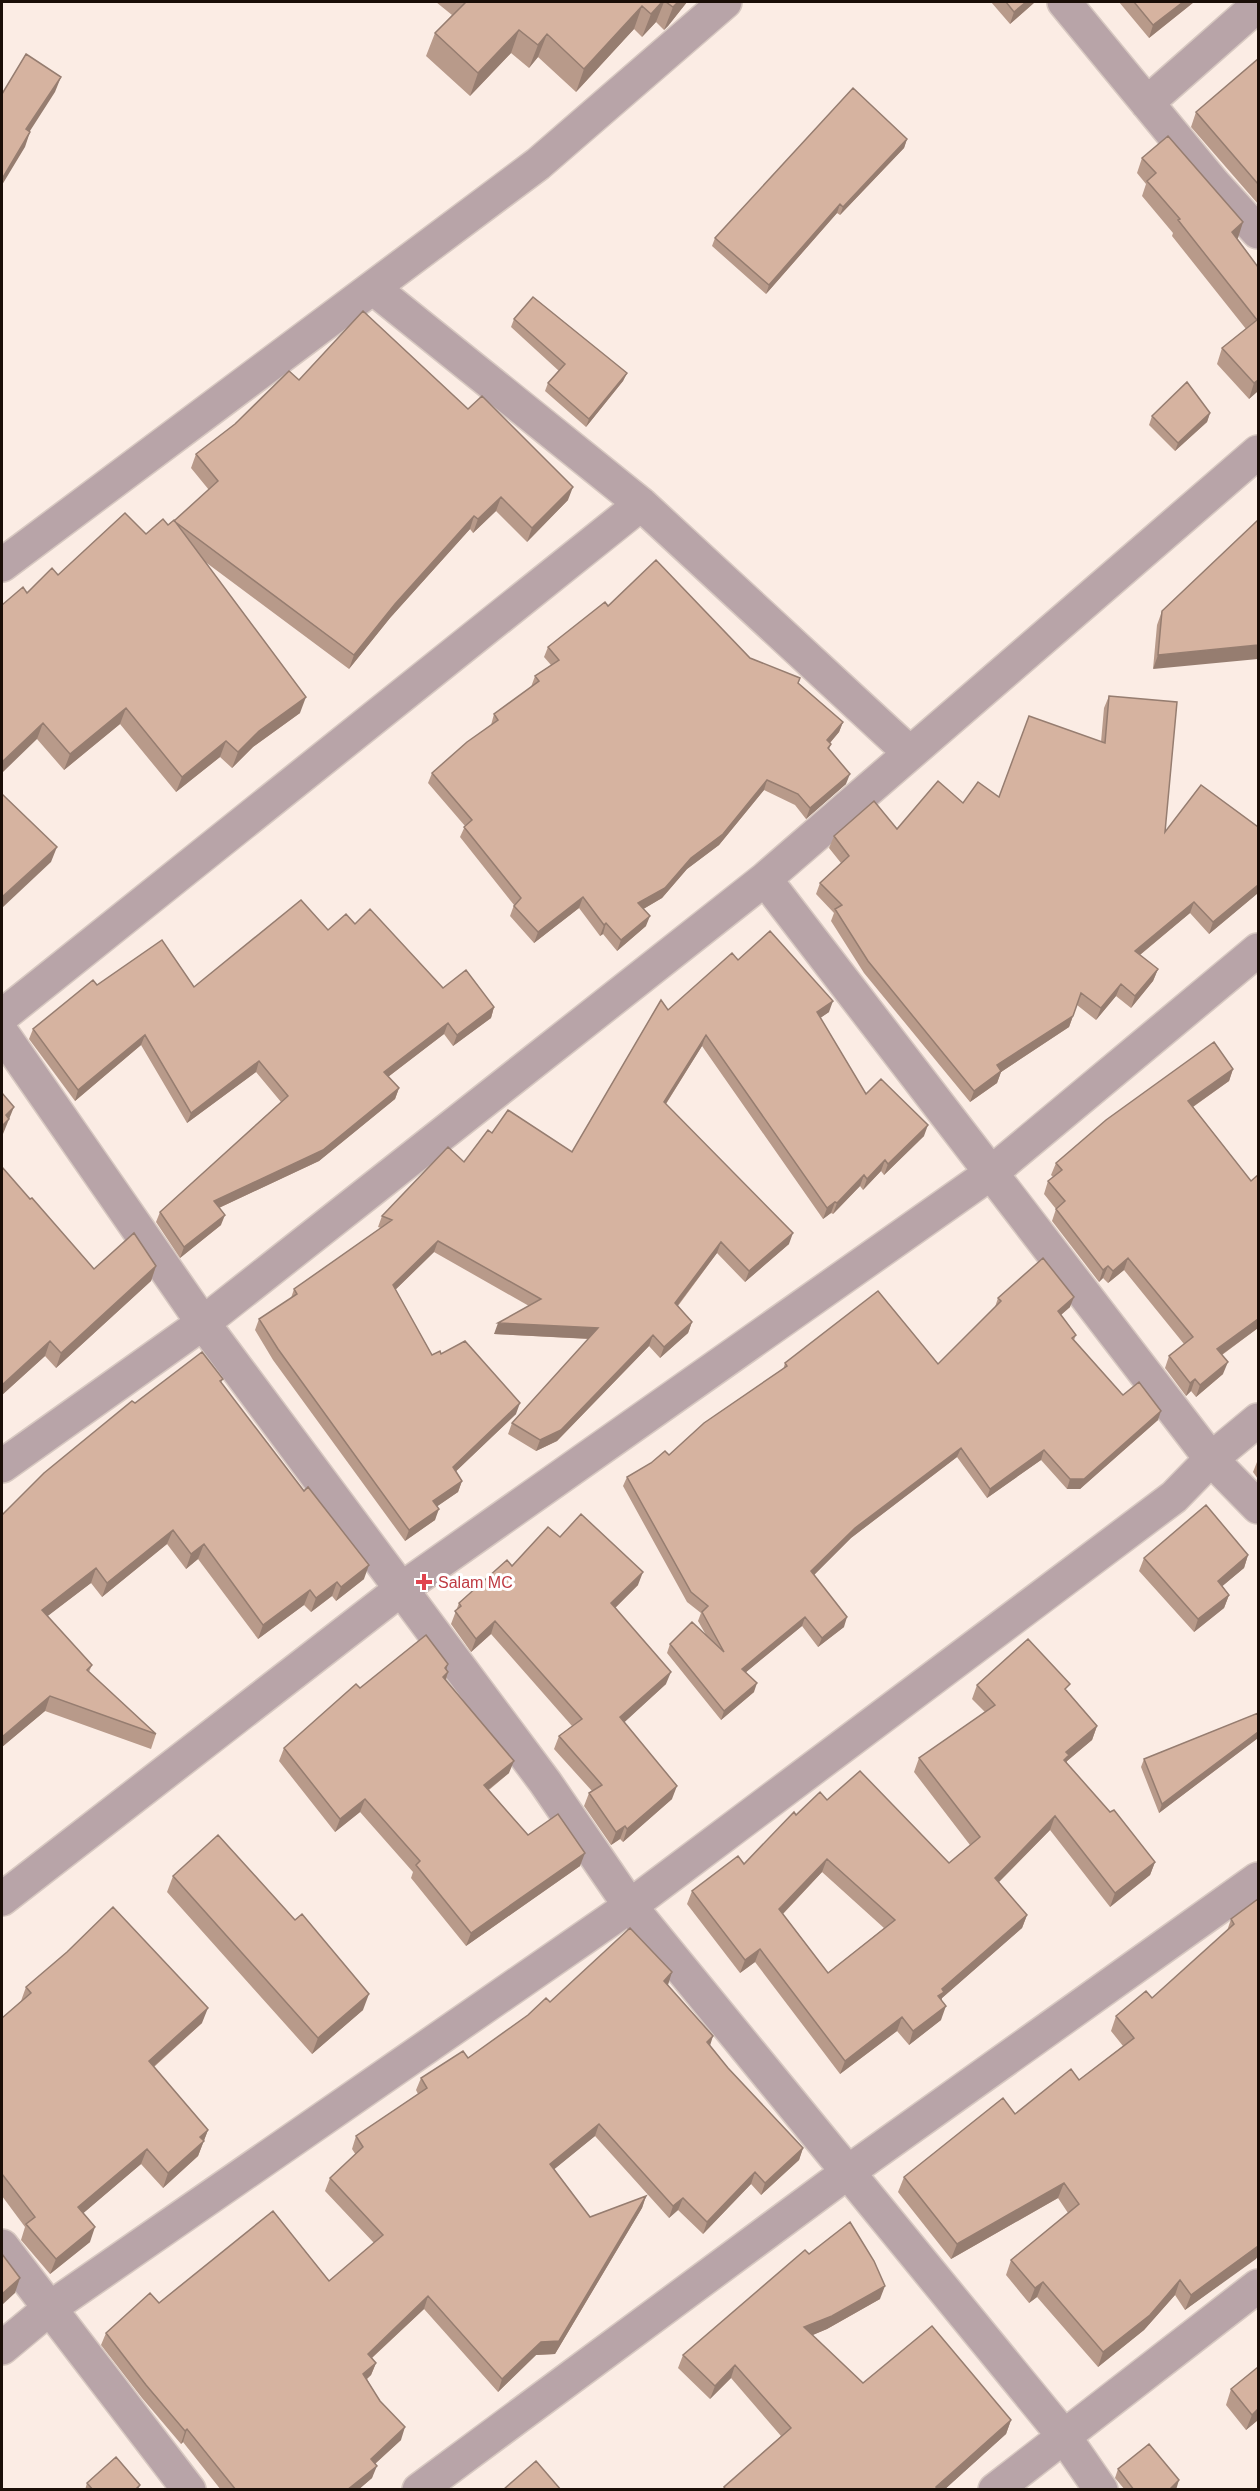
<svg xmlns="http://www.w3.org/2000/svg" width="1260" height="2491" font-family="Helvetica,sans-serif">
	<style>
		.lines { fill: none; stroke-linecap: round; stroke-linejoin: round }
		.street-casing { stroke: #d7c8c1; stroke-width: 36 }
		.street { stroke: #b8a4a8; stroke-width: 33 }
		.wall { fill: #b89a8a; fill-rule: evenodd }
		.shaded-wall { fill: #967d70 }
		.building { fill: #d6b3a0; stroke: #967d70; stroke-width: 1.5; fill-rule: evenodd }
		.health-dot { fill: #e0444e; stroke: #fff; stroke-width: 2 }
		.labels { text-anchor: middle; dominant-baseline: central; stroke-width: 6; stroke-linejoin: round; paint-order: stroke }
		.health-label { font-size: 16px; fill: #be3a42; stroke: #fff; text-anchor: start }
	</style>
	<rect width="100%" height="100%" fill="#fbece4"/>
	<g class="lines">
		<g class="street-casing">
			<path id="street" d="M1064,2L1214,184L1258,232
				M1147,103L1258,5
				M373,288L641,504L910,753
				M2,565L538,164L725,2
				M765,879L1211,1459L1258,1507
				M2,1016L641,504
				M2,1033L203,1323L545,1782L630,1906L1063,2435L1101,2490
				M2,1466L203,1323L765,879L1258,452
				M2,1899L400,1590L991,1173L1258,950
				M2,2246L189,2490
				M2,2348L50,2308L630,1906L1174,1497L1211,1459L1258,1420
				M419,2490L848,2172L1258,1879
				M995,2490L1258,2286"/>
		</g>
		<use href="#street" class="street"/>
	</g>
	<path class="wall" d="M436,2H687L668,26L664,30L656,22L642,37L634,29L576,92L538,57L529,68L511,53L470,96L426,56L435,33L452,15Z
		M991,2H1035L1010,24Z
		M1119,2H1194L1149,38Z
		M1258,59V204L1191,127L1196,112Z
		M907,139L904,148L840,215L837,213L766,294L712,246L715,238Z
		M1142,158L1243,222L1237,238L1258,267V391L1249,399L1217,364L1222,348L1246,329L1172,236L1173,233L1142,196L1146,184L1137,173Z
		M514,319L627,373L623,381L586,427L545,391L548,383L559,371L511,327Z
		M299,380L468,409L568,500L527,542L496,511L473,533L470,529L390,618L349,669L204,561L300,713L253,747L232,768L220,757L176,792L120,724L64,770L37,739L27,593L58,575L146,534L168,525L174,521L209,490L191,468L196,454Z
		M1210,413L1207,422L1175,451L1149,425L1152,416Z
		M1258,520L1153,669L1157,625L1162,611Z
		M608,606L750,658L798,683L843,722L839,732L830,743L831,744L829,749L846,784L806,819L795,805L764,790L719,845L687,869L662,898L643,909L646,926L617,951L603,934L600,936L579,908L534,943L510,916L514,905L460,837L465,826L428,783L432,773L491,725L494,714L531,687L535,676L551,665L544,657L548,647Z
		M1109,696L1165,832L1258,827V893L1209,934L1190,913L1140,955L1158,969L1153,981L1131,1008L1116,996L1096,1020L1077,1005L1069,1027L1001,1072L997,1083L970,1102L864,973L831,921L834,913L816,894L820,883L841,863L829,848L834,836L897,829L963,803L999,797L1101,742L1104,708Z
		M355,924L443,988L494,1007L491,1018L453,1046L444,1034L388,1077L399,1088L395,1099L319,1161L219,1208L221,1225L180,1258L156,1222L160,1212L281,1102L256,1072L187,1123L141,1045L75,1101L29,1039L33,1029L97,985L194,987L328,930Z
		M738,960L829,1012L820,1018L866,1094L924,1136L884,1175L881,1171L863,1190L860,1186L833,1214L831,1213L823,1219L702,1046L666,1104L789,1244L745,1282L717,1253L678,1306L692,1322L688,1333L660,1358L649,1346L557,1441L536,1451L508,1434L512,1423L589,1339L494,1334L529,1306L434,1252L395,1290L432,1355L441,1354L516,1414L456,1471L462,1481L458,1492L437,1506L435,1520L405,1541L273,1360L255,1330L259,1319L291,1298L294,1289L381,1228L378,1227L382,1216L464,1162L492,1133L572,1152L668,1010Z
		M1233,1069L1229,1081L1193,1107L1251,1181L1258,1175V1328L1222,1355L1223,1374L1196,1397L1191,1391L1186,1396L1165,1368L1169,1356L1184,1344L1124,1270L1108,1283L1103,1278L1099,1282L1052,1221L1056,1209L1044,1194L1048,1181L1053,1177L1051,1175L1056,1163Z
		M156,1266L151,1281L56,1368L45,1356L2,1395L94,1269Z
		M998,1298L1070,1307L1061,1315L1076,1335L1074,1340L1121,1393L1158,1420L1080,1489H1067L1041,1460L987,1498L957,1457L851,1538L814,1575L844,1627L818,1647L802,1626L746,1672L754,1692L721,1720L667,1653L670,1644L706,1635L698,1621L701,1613L687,1602L623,1486L627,1477L669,1455L783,1370L785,1363L938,1364L995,1307Z
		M223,1379L221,1383L364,1579L336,1601L332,1596L311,1612L304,1605L258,1639L198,1559L186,1569L167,1544L102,1597L91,1583L47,1616L92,1665L89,1672L156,1734L151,1749L45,1711L2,1747V1515L135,1403Z
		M1258,1461V1479L1253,1472L1257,1462Z
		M560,1537L638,1585L615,1608L666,1684L624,1722L672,1799L623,1842L620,1839L611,1845L584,1806L589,1793L592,1791L554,1749L559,1736L572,1726L491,1634L471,1652L451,1624L459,1603L512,1566Z
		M1248,1555L1244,1568L1222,1586L1229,1595L1224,1608L1194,1632L1139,1571L1144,1558Z
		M448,1664L446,1669L448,1672L446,1680L509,1773L489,1790L528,1835L580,1866L466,1946L411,1878L413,1872L360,1812L335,1832L279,1761L284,1748L360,1688Z
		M977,1685L1067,1691L1097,1726L1092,1740L1067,1761L1066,1763L1155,1862L1150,1875L1110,1907L1050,1830L999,1882L1027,1915L1022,1928L942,1998L941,2020L909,2045L897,2031L840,2074L755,1962L740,1973L687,1904L692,1891L744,1864L796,1815L827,1800L949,1863L970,1845L914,1772L919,1758L985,1712L972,1699ZM822,1872L884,1928L828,1973L783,1914Z
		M1258,1713V1738L1159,1813L1141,1767L1144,1759Z
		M173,1876L363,2010L312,2054L167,1892Z
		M1258,1899V2256L1185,2310L1175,2295L1144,2330L1098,2367L1037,2297L1029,2303L1006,2275L1011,2260L1068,2213L1058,2198L951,2259L898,2192L904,2177L1015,2114L1079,2080L1123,2046L1111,2031L1116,2016L1152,1998L1227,1931L1231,1919Z
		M668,1985L710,2046L728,2068L803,2148L799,2160L761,2195L751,2184L703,2234L678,2210L669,2218L595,2136L554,2169L590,2217L646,2196L642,2208L555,2354L536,2355L498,2392L424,2309L372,2358L376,2363L371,2375L367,2379L401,2440L375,2464L372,2478L358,2490H221L183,2442L181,2444L142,2398L101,2345L106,2333L159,2303L329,2281L374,2243L325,2191L330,2178L356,2155L352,2149L356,2136L418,2094L416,2090L421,2078L468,2058L550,2002Z
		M26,1987L202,2023L154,2067L208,2130L198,2156L163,2188L141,2164L83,2213L90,2242L50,2274L21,2240L25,2227L2,2196V2018L21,2001Z
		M809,2254L880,2299L827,2329L812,2335L863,2383L1011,2420L1006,2434L944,2490H723L724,2487L781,2436L731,2378L710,2399L678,2368L683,2355Z
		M1231,2389L1258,2420L1246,2430L1226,2405Z
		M1118,2469L1176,2489L1125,2490L1115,2478Z
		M87,2483L140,2485L138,2490H85Z"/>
	<path class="shaded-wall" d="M662,2H664L656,22L642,37L651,14Z
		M678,2H687L668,26L664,30L673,7Z
		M1026,2H1035L1010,24L1014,12Z
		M1183,2H1194L1149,38L1153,25Z
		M642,6L634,29L576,92L584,69Z
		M519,30L511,53L470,96L478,73Z
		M547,34L538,57L529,68L538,45Z
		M61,77L55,92L21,145L26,129Z
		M30,132L25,147L2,185V179Z
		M907,139L904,148L840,215L843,207Z
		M840,204L837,213L766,294L769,285Z
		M1243,222L1238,238L1226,247L1232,232Z
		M627,373L623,381L586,427L589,419Z
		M1258,380V391L1249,399L1254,383Z
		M1210,413L1207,422L1175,451L1178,443Z
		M573,487L568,500L527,542L532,528Z
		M501,497L496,511L473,533L478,519Z
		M474,516L470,529L390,618L349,669L354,655L395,604Z
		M1258,645V659L1153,669L1158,655Z
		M306,697L300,713L253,747L232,768L238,752L259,731Z
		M126,708L120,724L64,770L70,754Z
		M843,722L839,732L823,751L827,740Z
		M43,723L37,739L2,773V762Z
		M226,741L220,757L176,792L182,777Z
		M850,774L846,784L806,819L810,808Z
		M767,780L764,790L719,845L687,869L662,898L635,914L638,903L691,858Z
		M57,847L51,862L2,908V897Z
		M1258,885V893L1209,934L1213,922Z
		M583,897L579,908L534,943L538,932Z
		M1194,902L1190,913L1130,963L1135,951Z
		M650,916L646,926L617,951L621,940Z
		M606,923L603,934L600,936L604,925Z
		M1158,969L1153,981L1131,1008L1135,996Z
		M1121,984L1116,996L1096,1020L1101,1008Z
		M833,1001L829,1012L813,1023L817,1012Z
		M494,1007L491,1018L453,1046L457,1035Z
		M1073,1016L1069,1027L1001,1072L997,1083L970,1102L974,1091L997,1065Z
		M448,1023L444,1034L380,1083L384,1072Z
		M145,1035L141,1045L75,1101L78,1090Z
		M706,1035L702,1046L660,1113L664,1102Z
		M259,1061L256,1072L187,1123L191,1113Z
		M1233,1069L1229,1081L1184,1113L1188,1101Z
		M399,1088L395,1099L319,1161L210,1212L214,1201Z
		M14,1107L3,1134L2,1136V1126L6,1115Z
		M928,1125L924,1136L884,1175L888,1164Z
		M885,1160L881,1171L863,1190L867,1179Z
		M864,1175L860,1186L833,1214L837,1203Z
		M835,1202L831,1213L823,1219L827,1208Z
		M225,1215L221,1225L180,1258L184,1247Z
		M793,1233L789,1244L745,1282L749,1271Z
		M438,1241L434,1252L389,1296L393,1285Z
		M721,1242L717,1253L671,1314L675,1303Z
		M1128,1258L1124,1270L1108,1283L1113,1271Z
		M156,1266L151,1281L56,1368L61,1353Z
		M1108,1266L1103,1278L1099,1282L1103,1270Z
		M1074,1297L1070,1307L1055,1320L1058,1311Z
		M1258,1319V1328L1213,1361L1217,1349Z
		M692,1322L688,1333L660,1358L664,1347Z
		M498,1323L598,1328L594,1339L494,1334Z
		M653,1335L649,1346L557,1441L536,1451L540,1440Z
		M50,1341L45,1356L2,1395V1385Z
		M1228,1362L1223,1374L1196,1397L1200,1385Z
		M1195,1379L1191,1391L1186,1396L1190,1383Z
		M520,1403L516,1414L449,1478L453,1467Z
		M1161,1411L1158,1420L1080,1489H1067L1070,1479Z
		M961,1448L957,1457L851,1538L808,1581L811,1571L855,1528Z
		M1044,1450L1041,1460L987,1498L990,1489Z
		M462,1481L458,1492L429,1512L433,1501Z
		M439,1509L435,1520L405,1541L409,1530Z
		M173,1530L167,1544L102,1597L107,1583Z
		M204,1544L198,1559L186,1569L191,1554Z
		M1248,1555L1244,1568L1213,1594L1218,1581Z
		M369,1565L364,1579L336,1601L341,1587Z
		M96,1568L91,1583L36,1625L42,1610Z
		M643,1572L638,1585L607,1616L611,1603Z
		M337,1582L332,1596L311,1612L316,1598Z
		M310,1590L304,1605L258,1639L263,1625Z
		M1229,1595L1224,1608L1194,1632L1198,1619Z
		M805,1617L802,1626L739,1678L742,1669Z
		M847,1617L844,1627L818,1647L822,1638Z
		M495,1621L491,1634L471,1652L476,1639Z
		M448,1664L444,1676L448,1672L444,1685L439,1689L445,1668Z
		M671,1672L666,1684L616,1730L620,1717Z
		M757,1683L754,1692L721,1720L724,1711Z
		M50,1696L45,1711L2,1747V1737Z
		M1097,1726L1092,1740L1067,1761L1064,1769L1059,1773L1066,1752Z
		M1258,1732V1738L1159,1813L1162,1804Z
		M514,1761L509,1773L479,1797L484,1785Z
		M677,1786L672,1799L623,1842L627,1829Z
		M365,1799L360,1812L335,1832L340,1819Z
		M1055,1816L1050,1830L990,1891L995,1878Z
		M625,1826L620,1839L611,1845L616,1832Z
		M585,1853L580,1866L466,1946L471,1933Z
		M827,1859L822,1872L774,1923L779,1909Z
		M1155,1862L1150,1875L1110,1907L1115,1893Z
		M1027,1915L1022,1928L942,1998L939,2005L933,2010L942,1989Z
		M760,1949L755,1962L740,1973L745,1960Z
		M672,1972L668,1985L659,1993L664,1981Z
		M369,1994L363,2010L312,2054L318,2038Z
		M946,2006L941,2020L909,2045L913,2031Z
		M208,2008L202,2023L143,2076L149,2061Z
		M902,2017L897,2031L840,2074L845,2061Z
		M713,2036L709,2049L707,2042Z
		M599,2124L595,2136L546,2176L550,2164Z
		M208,2130L198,2156L163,2188L168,2173L200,2137Z
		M803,2148L799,2160L761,2195L765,2183Z
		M147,2149L141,2164L73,2222L78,2207Z
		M755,2172L751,2184L703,2234L707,2222Z
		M1064,2183L1058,2198L951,2259L957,2244Z
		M646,2196L642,2208L555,2354L536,2355L498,2392L502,2379Z
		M683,2198L678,2210L669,2218L673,2206Z
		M95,2227L90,2242L50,2274L56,2259Z
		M1258,2246V2256L1256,2259L1185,2310L1191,2295Z
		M20,2278L15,2293L2,2305V2294Z
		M1180,2280L1175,2295L1144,2330L1098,2367L1103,2352Z
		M1043,2282L1037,2297L1029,2303L1035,2288Z
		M885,2286L880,2299L827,2329L799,2341L804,2327Z
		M428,2296L424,2309L363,2366L368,2354Z
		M376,2363L371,2375L359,2386L363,2374Z
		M735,2365L731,2378L710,2399L715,2386Z
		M1258,2409V2420L1246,2430L1252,2415Z
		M1011,2420L1006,2434L944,2490H935L936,2487Z
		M405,2427L401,2440L367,2471L371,2459Z
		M187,2429L183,2442L181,2444L185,2431Z
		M377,2466L372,2478L358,2490H347Z
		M1179,2480L1176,2490H1169Z"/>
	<path class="building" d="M466,2H662L651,14L642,6L584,69L547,34L538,45L519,30L478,73L435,33Z
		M666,2H678L673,7Z
		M1006,2H1026L1014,12Z
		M1134,2H1183L1153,25Z
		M26,54L61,77L26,129L30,132L2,179V94Z
		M1258,59V184L1196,112Z
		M853,88L907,139L843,207L840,204L769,285L715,238Z
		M1168,136L1243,222L1232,232L1258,267V380L1254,383L1222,348L1257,320L1178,220L1180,219L1147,181L1156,173L1142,158Z
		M533,297L627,373L589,419L548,383L565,364L514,319Z
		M363,311L468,409L482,396L573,487L532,528L501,497L478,519L474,516L395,604L354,655L174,521L218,481L196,454L235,424L289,371L299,380Z
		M1187,382L1210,413L1178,443L1152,416Z
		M125,513L146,534L163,519L168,525L174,520L306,697L259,731L238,752L226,741L182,777L126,708L70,754L43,723L2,762V605L23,587L27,593L52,568L58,575Z
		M1258,520V645L1158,655L1162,611Z
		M656,560L750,658L800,678L798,683L843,722L827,740L831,744L828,748L850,774L810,808L798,794L767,780L723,834L691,858L665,888L638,903L650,916L621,940L606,923L604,925L583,897L538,932L514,906L521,898L464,827L472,820L432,773L467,742L498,720L494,714L539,681L535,676L559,660L548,647L605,602L608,606Z
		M1109,696L1177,702L1165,832L1201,785L1258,827V885L1213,922L1194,902L1135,951L1158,969L1135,996L1121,984L1101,1008L1081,993L1073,1016L997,1065L1001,1071L974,1091L868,961L835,909L842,905L820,883L849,856L834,836L874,801L897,829L938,781L963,803L978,782L999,797L1029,716L1105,743Z
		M2,794L57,847L2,897Z
		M301,900L328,930L346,914L355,924L370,909L443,988L466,970L494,1007L457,1035L448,1023L384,1072L399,1088L323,1150L214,1201L225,1215L184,1247L160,1212L288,1096L259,1061L191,1113L145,1035L78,1090L33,1029L93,980L97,985L162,940L194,987Z
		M770,931L833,1001L817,1012L866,1094L881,1079L928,1125L888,1164L885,1160L867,1179L864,1175L837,1203L835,1202L827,1208L706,1035L664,1102L793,1233L749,1271L721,1242L675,1303L692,1322L664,1347L653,1335L561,1430L540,1440L512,1423L598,1328L498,1323L541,1299L438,1241L393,1285L432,1355L440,1351L441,1354L465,1341L520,1403L453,1467L462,1481L433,1501L439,1509L409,1530L278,1349L259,1319L297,1294L294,1289L392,1220L382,1216L448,1147L464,1162L488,1130L492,1133L508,1110L572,1152L661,1000L668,1010L732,953L738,960Z
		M1214,1042L1233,1069L1188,1101L1251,1181L1258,1175V1319L1217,1349L1228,1362L1200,1385L1195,1379L1190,1383L1169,1356L1193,1337L1128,1258L1113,1271L1108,1266L1103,1270L1056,1209L1065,1201L1048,1181L1062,1170L1056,1163L1106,1120Z
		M2,1093L14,1107L6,1115L9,1119L2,1126Z
		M2,1167L30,1199L32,1198L94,1269L134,1233L156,1266L61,1353L50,1341L2,1385Z
		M1043,1258L1074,1297L1058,1311L1076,1335L1072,1338L1121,1393L1123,1395L1139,1382L1161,1411L1084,1479H1070L1044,1450L990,1489L961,1448L855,1528L811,1571L847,1617L822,1638L805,1617L742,1669L757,1683L724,1711L670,1644L692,1622L724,1652L702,1612L708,1606L691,1592L627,1477L651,1463L665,1451L669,1455L704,1423L787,1366L785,1363L878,1291L938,1364L1001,1301L998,1298Z
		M202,1352L223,1379L220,1381L304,1491L308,1487L369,1565L341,1587L337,1582L316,1598L310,1590L263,1625L204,1544L191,1554L173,1530L107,1583L96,1568L42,1610L92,1665L87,1670L156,1734L50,1696L2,1737V1515L44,1473L132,1401L135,1403Z
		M1206,1505L1248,1555L1218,1581L1229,1595L1198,1619L1144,1558Z
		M581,1514L643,1572L611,1603L671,1672L620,1717L677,1786L627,1829L625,1826L616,1832L589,1793L602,1785L559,1736L582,1719L495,1621L476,1639L455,1611L461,1606L459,1603L507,1560L512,1566L548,1527L560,1537Z
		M426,1635L448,1664L445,1668L448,1672L443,1677L514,1761L484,1785L528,1835L558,1814L585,1853L471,1933L416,1865L420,1861L365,1799L340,1819L284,1748L356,1684L360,1688Z
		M1028,1639L1070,1684L1065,1689L1097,1726L1066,1752L1069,1755L1064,1760L1110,1812L1114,1810L1155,1862L1115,1893L1055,1816L995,1878L1027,1915L942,1989L944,1992L938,1996L946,2006L913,2031L902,2017L845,2061L760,1949L745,1960L692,1891L738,1856L744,1864L794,1812L796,1815L820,1792L827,1800L860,1771L949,1863L980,1837L919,1758L995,1705L977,1685ZM827,1859L895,1920L828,1973L779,1909Z
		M1258,1713V1732L1162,1804L1144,1759Z
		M218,1835L295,1920L302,1914L369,1994L318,2038L173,1876Z
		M1258,1899V2246L1191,2295L1180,2280L1150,2315L1103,2352L1043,2282L1035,2288L1011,2260L1079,2204L1064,2183L957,2244L904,2177L1003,2098L1015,2114L1071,2069L1079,2080L1134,2038L1116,2016L1146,1991L1152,1998L1234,1924L1231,1919Z
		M113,1907L208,2008L149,2061L208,2130L200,2137L204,2141L168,2173L147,2149L78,2207L95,2227L56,2259L26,2224L35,2217L2,2174V2018L31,1993L26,1987L67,1952Z
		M630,1928L672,1972L664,1981L713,2036L707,2042L728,2068L803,2148L765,2183L755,2172L707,2222L683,2198L673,2206L599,2124L550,2164L590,2217L646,2196L559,2341L541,2342L502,2379L428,2296L368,2354L376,2363L363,2374L380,2401L405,2427L371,2459L377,2466L347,2490H236L187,2429L185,2431L146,2385L106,2333L150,2293L159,2303L273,2211L329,2281L383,2235L330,2178L363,2147L356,2136L427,2088L421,2078L463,2051L468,2058L528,2015L546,1998L550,2002Z
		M850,2222L874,2261L885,2286L832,2316L804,2327L863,2383L932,2326L1011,2420L936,2487L937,2490H726L724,2487L791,2428L735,2365L715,2386L683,2355L805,2250L809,2254Z
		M2,2254L20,2278L2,2294Z
		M1258,2367V2409L1252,2415L1231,2389Z
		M1149,2444L1179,2480L1169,2490H1134L1118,2469Z
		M116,2457L140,2485L135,2490H93L87,2483Z
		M536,2461L561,2490H503Z"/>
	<path class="health-dot" d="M421 1573h6v6h6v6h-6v6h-6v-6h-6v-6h6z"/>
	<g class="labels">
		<g class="health-label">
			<text x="438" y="1582">Salam MC</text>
		</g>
	</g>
	<rect width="1260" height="2491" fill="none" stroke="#1a0e07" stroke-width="6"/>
</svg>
